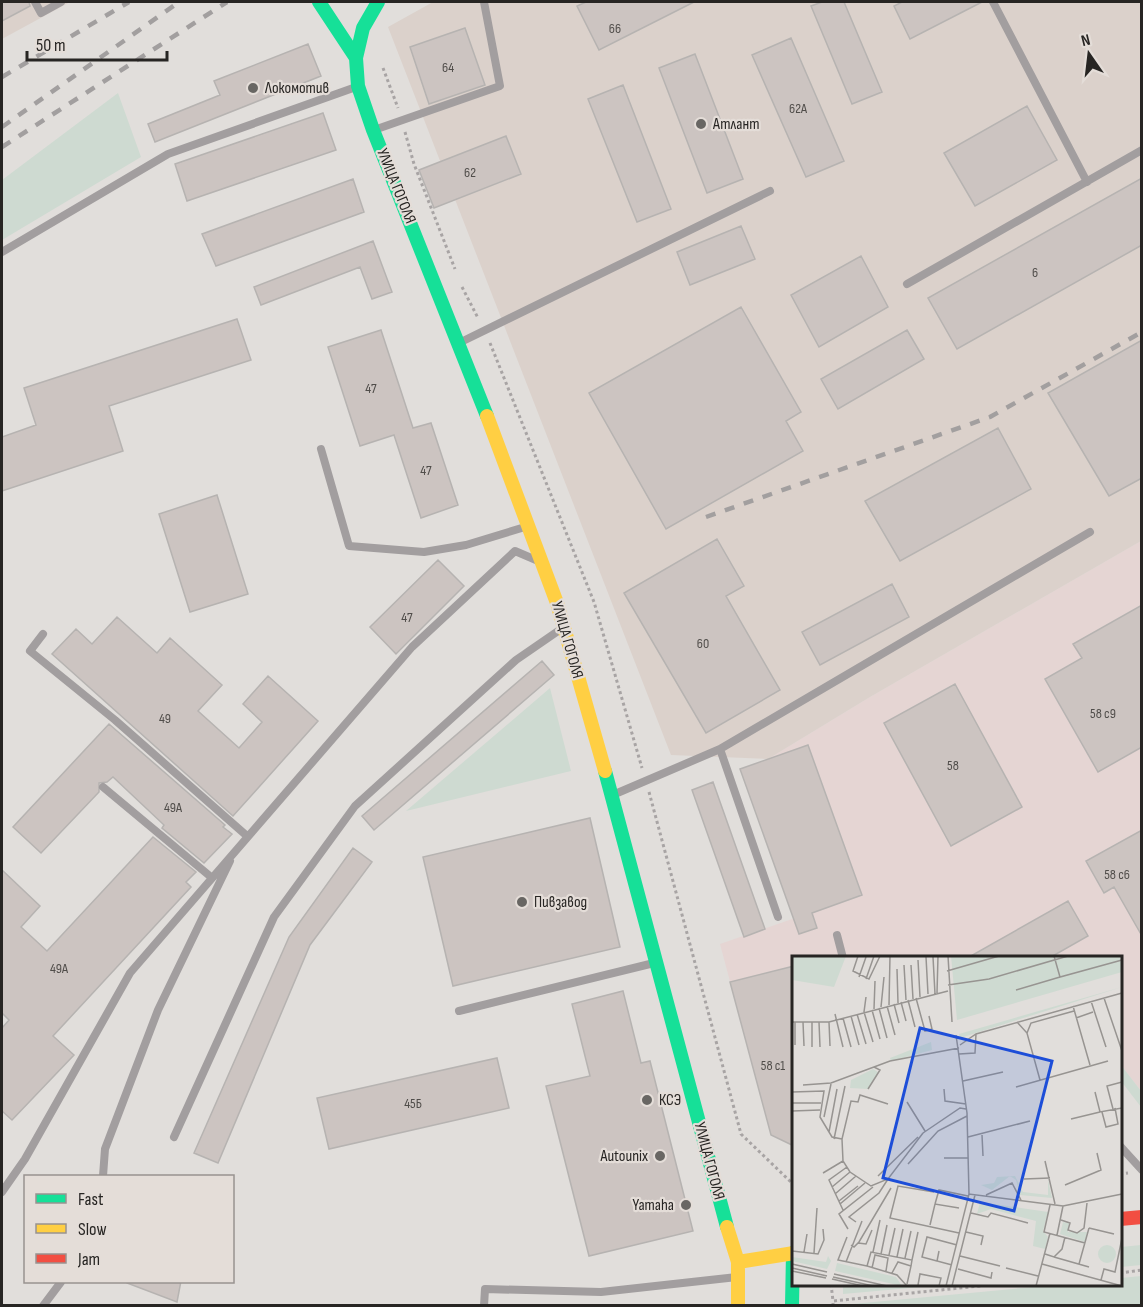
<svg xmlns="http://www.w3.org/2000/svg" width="1143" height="1307" font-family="'Sofia Sans Condensed',sans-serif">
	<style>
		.commercial { fill: #e5d5d3; fill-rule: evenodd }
		.built { fill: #dbd1cb }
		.green { fill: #cedad1 }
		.building { fill: #ccc4c1; stroke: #b6b3b1; stroke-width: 1.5 }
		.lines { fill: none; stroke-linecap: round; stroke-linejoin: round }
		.path { stroke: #a8a4a4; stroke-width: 3; stroke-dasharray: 3 3; stroke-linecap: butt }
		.lane { stroke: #a29e9f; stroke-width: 8 }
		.fast { stroke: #16e098; stroke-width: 14 }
		.slow { stroke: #ffcf43; stroke-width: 14 }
		.jam { stroke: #f24e42; stroke-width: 14 }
		.rail { stroke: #a29f9f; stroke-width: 4.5; stroke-dasharray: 10 10; stroke-linecap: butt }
		.poi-dot { fill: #686663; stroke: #e4ddd8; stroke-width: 2 }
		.labels { text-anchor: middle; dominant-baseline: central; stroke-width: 4.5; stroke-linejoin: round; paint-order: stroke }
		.number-label { font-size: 14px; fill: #504d4a }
		.poi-label { font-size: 16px; fill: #272523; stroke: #e4ddd8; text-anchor: start }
		.street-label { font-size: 16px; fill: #272523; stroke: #e4ddd8 }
		.inset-road { fill: none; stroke: #979491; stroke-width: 1.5 }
		.view { fill: #1d4ed8; fill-opacity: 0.15; stroke: #1d4ed8; stroke-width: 3 }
		.inset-edge { fill: none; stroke: #272523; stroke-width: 3 }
	</style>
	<rect width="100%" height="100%" fill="#e1dedb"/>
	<path class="commercial" d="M1141,541V605L1074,644L1082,658L1045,679L1098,772L1141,747V1091L1121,1065L1120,958L1051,957L1088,936L1068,901L969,957L794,958L793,1146L771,1135L720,944L821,909L768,759L870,697ZM954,684L1022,807L952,846L884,723Z"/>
	<path class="built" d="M2,2H70L2,39Z
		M433,2H1141V541L870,697L768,759L671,755L388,27Z"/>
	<path class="green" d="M118,93L141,157L2,240V180Z
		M550,688L571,771L406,811Z
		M1121,1065L1141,1091V1107L1121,1081Z
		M1141,1245V1265L1121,1267V1247Z
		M1141,1276V1305H842L1054,1285L1120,1284L1121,1278Z
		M843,1284H943V1285L843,1294Z"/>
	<path class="building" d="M2,2H29L30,6L2,21Z
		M586,2H694L599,50L577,6Z
		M822,2H844L882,92L852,104L811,6Z
		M902,2H982L910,39L894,6Z
		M465,28L485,85L429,104L410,47Z
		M791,38L844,161L806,177L752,55Z
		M308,44L321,76L155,142L148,124L220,95L214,81Z
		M695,54L743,179L707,193L659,68Z
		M623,85L671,209L637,222L588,99Z
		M1027,106L1057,160L975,206L944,153Z
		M323,113L336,150L187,201L175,164Z
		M506,136L521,174L434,208L419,170Z
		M1142,178V245L957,349L928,298Z
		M353,179L364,212L216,266L202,234Z
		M741,226L755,259L690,285L677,252Z
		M373,241L392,292L372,299L360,267L261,305L254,287Z
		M861,256L888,307L819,347L791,295Z
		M741,307L801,412L786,421L803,451L666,529L589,393Z
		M237,319L251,360L109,406L123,451L2,491V437L36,425L24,388Z
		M381,330L413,428L431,423L458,505L421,518L394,435L360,446L328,347Z
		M907,330L924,359L838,409L821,379Z
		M1142,340V478L1109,496L1048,393Z
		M998,428L1031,489L900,561L865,501Z
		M217,495L248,594L190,612L159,514Z
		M717,539L744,586L726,596L780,690L706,733L624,593Z
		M438,560L464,586L396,654L370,627Z
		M892,584L909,617L820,665L802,632Z
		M1142,605V747L1098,772L1045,679L1082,658L1073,644Z
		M117,617L157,653L170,638L222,685L198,711L239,748L262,722L243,704L268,676L318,721L233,816L52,654L76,629L92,644Z
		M542,661L554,675L374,830L362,816Z
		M955,684L1022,807L951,846L884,723Z
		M109,724L225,825L223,827L232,834L204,863L162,828L164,825L113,777L107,782L99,783V792L41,853L13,827Z
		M808,745L862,895L812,913L817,928L799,934L740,769Z
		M713,782L765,929L744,937L692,790Z
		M590,818L620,947L453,986L423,857Z
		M1142,830V936L1114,887L1104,893L1086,861Z
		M153,837L196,872L186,882L191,887L53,1036L74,1055L12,1120L2,1111V1028L9,1020L2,1013V870L40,906L21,927L47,951Z
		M353,848L372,862L310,945L218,1163L194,1153L289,937Z
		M1068,901L1088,936L1051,957H969Z
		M794,966V1146L771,1135L730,982Z
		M623,991L641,1063L650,1061L693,1231L589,1256L546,1086L590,1076L572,1004Z
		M497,1058L509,1108L329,1149L317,1098Z
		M127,1281H181L177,1302L127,1283Z"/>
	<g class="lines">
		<path class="path" d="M383,68L398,108
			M405,132L414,164L455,269
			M462,287L478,318
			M490,343L594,602L642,768
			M649,792L741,1134L794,1185
			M1120,1174L1128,1173
			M1120,1273L1142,1270
			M831,1284L833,1301
			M833,1306V1301L999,1284"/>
		<path class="lane" d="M35,2L41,13L61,2
			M993,2L1087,182
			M374,130L500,86L484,2
			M2,252L168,154L356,87
			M907,284L1142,150
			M463,341L770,191
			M321,449L349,546L424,552L466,545L525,527
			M43,634L30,651L115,720L247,836
			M720,749L778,917
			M103,787L211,877
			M615,794L720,749L1090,532
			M837,935L843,958
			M459,1011L654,963
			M174,1137L274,917L355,806L516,660L561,629
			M1120,1146L1142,1170
			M103,1176L105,1149L158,1010L230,861
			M2,1192L25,1159L130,973L412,647L515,551L536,560
			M43,1306L61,1282
			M484,1306L485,1289L601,1292L737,1277"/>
		<path class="fast" d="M319,2L356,58L358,86L373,130L487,416
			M356,58L363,28L378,2
			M605,771L727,1227
			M792,1306L793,1253"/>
		<path class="slow" d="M487,416L557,603L605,771
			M727,1227L738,1262V1306
			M738,1262L794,1253"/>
		<path class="jam" d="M1120,1219L1142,1217"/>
		<path class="rail" d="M2,77L129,2
			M2,127L179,2
			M2,147L227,2
			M706,517L990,417L1142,332"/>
	</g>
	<g class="poi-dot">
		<circle cx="253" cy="88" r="6"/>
		<circle cx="701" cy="124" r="6"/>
		<circle cx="522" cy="902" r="6"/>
		<circle cx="647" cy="1100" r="6"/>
		<circle cx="660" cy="1156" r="6"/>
		<circle cx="686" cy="1205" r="6"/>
	</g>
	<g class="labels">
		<g class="number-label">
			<text x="615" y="28">66</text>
			<text x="448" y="67">64</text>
			<text x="798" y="108">62А</text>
			<text x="470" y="172">62</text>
			<text x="1035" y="272">6</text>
			<text x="371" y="388">47</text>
			<text x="426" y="470">47</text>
			<text x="407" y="617">47</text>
			<text x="703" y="643">60</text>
			<text x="1103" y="713">58 с9</text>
			<text x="165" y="718">49</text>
			<text x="953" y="765">58</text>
			<text x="173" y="807">49А</text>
			<text x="1117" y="874">58 с6</text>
			<text x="59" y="968">49А</text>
			<text x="773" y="1065">58 с1</text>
			<text x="413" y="1103">45Б</text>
		</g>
		<g class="poi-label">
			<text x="265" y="88">Локомотив</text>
			<text x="713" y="124">Атлант</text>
			<text x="534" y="902">Пивзавод</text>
			<text x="659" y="1100">КСЭ</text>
			<text x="648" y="1156" text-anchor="end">Autounix</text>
			<text x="674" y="1205" text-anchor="end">Yamaha</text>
		</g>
		<g class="street-label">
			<text transform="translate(396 186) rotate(68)">УЛИЦА ГОГОЛЯ</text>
			<text transform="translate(567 640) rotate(74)">УЛИЦА ГОГОЛЯ</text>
			<text transform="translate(709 1161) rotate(75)">УЛИЦА ГОГОЛЯ</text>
		</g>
	</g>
	<g transform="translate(792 956)">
		<rect width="330" height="330" fill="#e1dedb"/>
		<path d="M54,0L42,31L0,24L1,0ZM159,0H330V16L165,64ZM330,31L168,82L167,78ZM139,86L140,94L99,105L98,102ZM81,113L86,116L76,133L58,132L59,124ZM218,220L200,234L189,229L202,227L205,221L223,220L231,236L256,239V224L260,242L228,239L224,224ZM188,246L256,256L251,275L256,281L253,293L241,290L244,265L199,253L185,258ZM271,266L277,267L276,276H295L293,286L268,278ZM306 298a9 9 0 1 1 18 0a9 9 0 1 1-18 0ZM36,300L39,305L35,313L0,305V301L34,306ZM45,307L104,321L110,330L43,315Z" fill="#cedad1"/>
		<path class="inset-road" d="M66,0L61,15L77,23L88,0M156,0L160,66M262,0L268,21L330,4M134,1L136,38M141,1L143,38M126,4L128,41M112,9L114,44M119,9L121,43M105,13L106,47M155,15L207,0M67,21L74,1M74,23L82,0M156,29L197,23L276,0M224,34L268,21M145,37L146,0M74,41L72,56L81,86M124,42L133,75L140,73L137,60M312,42L330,95M116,44L123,71M299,45L314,91M109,46L114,65M102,48L107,67M97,49L98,0M95,50L103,79M281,50L298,109M89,51L92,21M87,52L95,82M82,53L83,25M80,54L88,83M43,58L51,91M65,58L74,88M59,60L67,89M51,62L59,91M284,62L301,56M0,66H37L156,35M11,66L12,90M20,66V91M27,66L28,91M37,66L38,90M225,66L235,77L248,124M235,77L239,67L282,55M164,79L175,157L177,238M3,89V66M168,89L184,78L330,37M167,98L183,97L184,78M171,125L211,116M11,129L39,127L98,105L167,92M224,131L316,105M76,133L88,114L82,111M152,133L153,145L174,148M0,136L32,135L28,161L40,181L50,183M303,136L308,156L330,152M115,146L133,175M0,147H29M96,148L68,139L66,146L59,145L50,183L51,205L58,216L79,230L96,223L131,177M321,153L315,130L330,126M0,155L28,154M310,156L314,171L326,168L323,152M32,161L39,128M279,163L308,156M37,176L45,133M131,177L168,152L174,153M190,179L191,200M176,181L238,165M42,183L53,130M152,202H176M0,205V226M253,205L263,248M116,208L146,175L175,160M31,217L51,205M86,220L126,181M232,223L258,222M273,229L309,214L305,197M40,231L58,216M142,236L106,230L98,262L167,277M43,238L64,220M194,239L220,227L229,244M47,245L66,230M48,248L73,227M143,248L147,234L176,240M258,249L252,276L293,287M51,254L37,224L55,211M179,257L196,261L199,257L236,267M269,264L278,267L276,274L285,277L292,272L295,247M64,266L57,261L87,237L96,223M138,269L143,248L167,252M297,272L322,278M56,273L47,258L81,231M174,276L191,280L189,289M265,279L271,250M55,281L46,304L75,310M66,287L74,288L80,274M59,289L62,291L67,286L99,232M0,295L26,298L32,284L31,273M147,295L145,305L160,309M12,296L15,278M81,296L88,264M22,297L25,252M89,298L95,269M253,298L262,301L270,293L273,281M97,299L103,272M168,300L208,310M105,301L111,273M262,301L297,311M113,302L119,275M120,304L126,276M145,305L130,301L135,281L165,289M54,306L70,265M0,308L35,316M250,308L330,330M287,308L297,272M0,312L35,320M80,312L83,299L96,302L94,315M214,312L246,320M166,313L199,322L200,316M0,315L34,322M100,317L106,306L119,310L115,328M42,318L95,330M41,321L81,330M40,323L71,330M309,324L312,313L323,316L330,282M126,329L128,318L149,322L147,330M115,330L105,319L75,310L79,296L120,304L119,310M154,330L177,238L271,250L330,238M160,330L183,239M244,330L258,277"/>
		<path class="view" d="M128,72L260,105L222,255L91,222Z"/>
		<rect width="330" height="330" class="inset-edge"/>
	</g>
	<rect width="1143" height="1307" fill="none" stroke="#272523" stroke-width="6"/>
	<rect x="24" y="1175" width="210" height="108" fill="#e4ddd8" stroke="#989390" stroke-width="1.5"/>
	<rect x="36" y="1194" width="30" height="9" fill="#16e098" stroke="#989390" stroke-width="1.5"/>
	<text x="78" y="1205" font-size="18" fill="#272523">Fast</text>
	<rect x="36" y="1224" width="30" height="9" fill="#ffcf43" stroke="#989390" stroke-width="1.5"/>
	<text x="78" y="1235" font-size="18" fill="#272523">Slow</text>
	<rect x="36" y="1254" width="30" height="9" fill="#f24e42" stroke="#989390" stroke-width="1.5"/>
	<text x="78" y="1265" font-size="18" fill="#272523">Jam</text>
	<g transform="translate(1089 54) rotate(346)" stroke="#e4ddd8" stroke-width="4.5" paint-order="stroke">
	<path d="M0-4.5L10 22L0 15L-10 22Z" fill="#272523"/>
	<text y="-9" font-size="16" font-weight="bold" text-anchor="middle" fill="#272523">N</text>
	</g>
	<path d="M27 51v9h140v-9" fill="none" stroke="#272523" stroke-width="3"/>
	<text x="36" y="51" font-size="18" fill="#272523" stroke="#e4ddd8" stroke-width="4.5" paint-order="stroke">50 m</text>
</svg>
